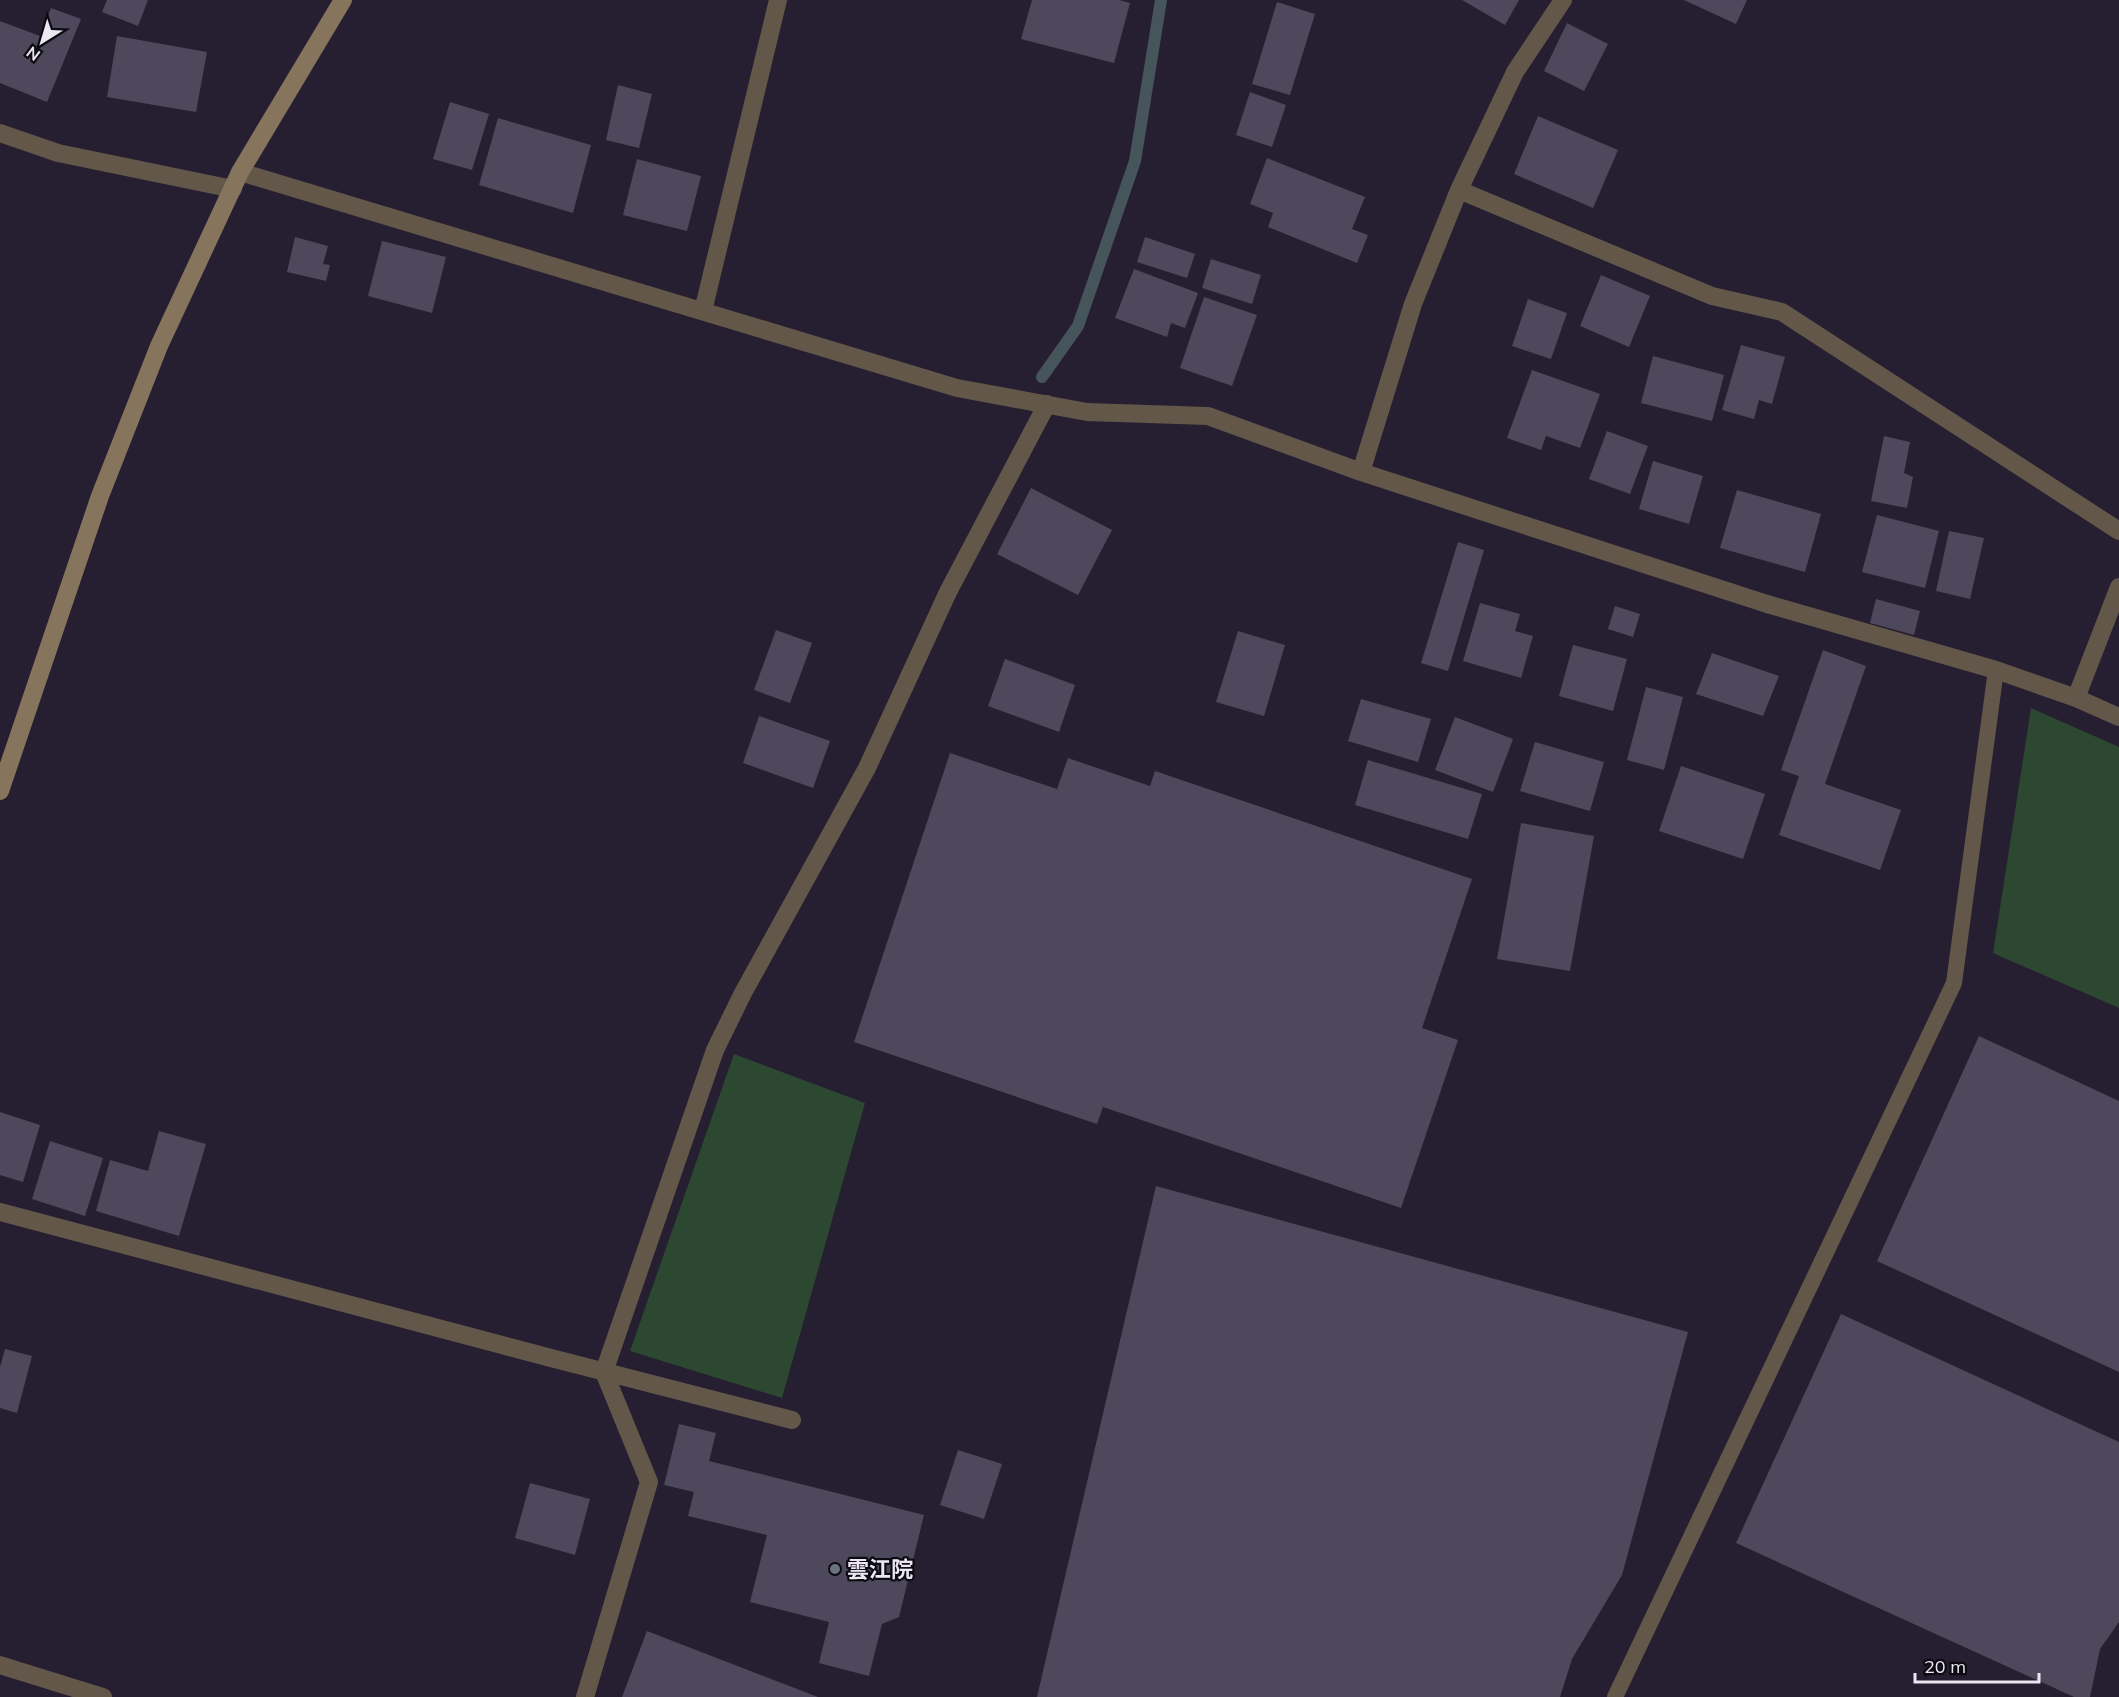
<svg xmlns="http://www.w3.org/2000/svg" width="2119" height="1697" font-family="Mulish,'Noto Sans JP',sans-serif">
	<style>
		.green { fill: #2c4830 }
		.lines { fill: none; stroke-linecap: round; stroke-linejoin: round }
		.stream { stroke: #46545b; stroke-width: 12 }
		.building { fill: #4d485b }
		.lane { stroke: #635749; stroke-width: 16 }
		.street { stroke: #635749; stroke-width: 18 }
		.secondary { stroke: #87745d; stroke-width: 18 }
		.worship-dot { fill: #6b7280; stroke: #0d0b12; stroke-width: 2 }
		.labels { text-anchor: middle; dominant-baseline: central; stroke-width: 4.5; stroke-linejoin: round; paint-order: stroke }
		.poi-label { font-size: 22px; font-weight: bold; fill: #eae6f2; stroke: #0d0b12; text-anchor: start }
	</style>
	<rect width="100%" height="100%" fill="#251f31"/>
	<path class="green" d="M2031,708L2119,747V1008L1993,953Z
		M734,1054L865,1103L782,1398L630,1351Z"/>
	<g class="lines">
		<path class="stream" d="M1042,377L1078,326L1135,161L1161,0"/>
	</g>
	<path class="building" d="M107,0H148L138,26L102,12Z
		M1032,0H1119L1130,3L1114,63L1021,39Z
		M1462,0H1519L1505,25Z
		M1684,0H1747L1736,24Z
		M1277,2L1315,14L1290,95L1252,84Z
		M51,8L81,19L47,102L0,83V21L40,36Z
		M1567,23L1608,44L1584,91L1544,71Z
		M117,36L207,52L196,112L107,97Z
		M618,85L652,94L639,148L606,140Z
		M1250,92L1286,105L1272,147L1236,135Z
		M450,102L489,114L472,170L433,159Z
		M1538,116L1618,150L1593,208L1514,174Z
		M498,118L591,145L573,213L479,185Z
		M1267,158L1365,197L1352,229L1368,235L1357,263L1268,227L1273,213L1250,204Z
		M637,159L701,176L687,231L623,215Z
		M295,237L328,246L323,264L330,265L326,281L287,272Z
		M1145,237L1195,254L1187,278L1137,262Z
		M382,241L446,257L432,313L368,296Z
		M1211,259L1261,275L1252,304L1202,288Z
		M1134,269L1198,293L1185,328L1171,323L1167,337L1115,318Z
		M1601,275L1650,296L1629,347L1580,326Z
		M1204,297L1257,315L1232,386L1180,368Z
		M1528,299L1567,313L1551,359L1512,346Z
		M1741,345L1785,357L1772,404L1759,400L1754,419L1722,410Z
		M1653,356L1724,375L1712,421L1641,403Z
		M1532,370L1600,394L1580,448L1546,436L1541,450L1507,438Z
		M1607,431L1648,446L1630,494L1589,479Z
		M1884,436L1910,442L1904,473L1913,477L1907,508L1871,501Z
		M1653,461L1703,476L1689,524L1639,509Z
		M1031,488L1112,530L1078,595L997,554Z
		M1737,490L1821,514L1805,572L1720,548Z
		M1877,515L1939,531L1925,588L1862,572Z
		M1949,531L1984,538L1970,599L1936,591Z
		M1458,542L1484,550L1448,671L1421,663Z
		M1876,599L1920,611L1914,635L1870,623Z
		M1480,603L1520,614L1515,631L1533,636L1521,678L1463,661Z
		M1615,606L1640,614L1633,637L1608,629Z
		M776,630L812,643L790,703L754,690Z
		M1238,631L1285,645L1264,716L1216,702Z
		M1573,645L1627,659L1613,711L1559,696Z
		M1823,650L1866,666L1825,784L1901,810L1880,870L1779,835L1799,776L1781,770Z
		M1712,653L1779,676L1763,716L1696,694Z
		M1005,659L1075,685L1059,732L988,706Z
		M1646,687L1683,697L1664,770L1627,760Z
		M1361,699L1431,719L1418,762L1348,741Z
		M759,716L830,741L813,788L743,763Z
		M1455,717L1513,739L1493,792L1435,770Z
		M1535,742L1604,762L1590,811L1520,791Z
		M950,753L1057,789L1068,758L1150,786L1155,771L1472,879L1422,1028L1458,1040L1401,1208L1103,1107L1097,1124L854,1042Z
		M1368,760L1482,794L1468,839L1355,805Z
		M1681,766L1765,794L1743,859L1659,831Z
		M1521,823L1594,836L1570,971L1497,959Z
		M1979,1036L2119,1101V1372L1877,1261Z
		M0,1112L40,1125L23,1182L0,1175Z
		M159,1131L206,1144L179,1236L96,1211L110,1160L148,1171Z
		M50,1141L103,1158L85,1216L32,1199Z
		M1156,1186L1688,1332L1622,1575L1572,1659L1560,1697H1037Z
		M1841,1314L2119,1442V1622L2100,1649L2090,1697H2074L1736,1543Z
		M5,1349L32,1356L17,1413L0,1408V1367Z
		M679,1424L716,1433L709,1461L924,1515L899,1617L882,1624L869,1676L819,1663L829,1622L750,1602L767,1535L688,1516L694,1492L664,1485Z
		M958,1450L1002,1464L984,1519L940,1505Z
		M530,1483L590,1499L575,1555L515,1538Z
		M647,1631L818,1697H622Z"/>
	<g class="lines">
		<path class="lane" d="M1615,1697L1954,983L1996,670"/>
		<path class="street" d="M0,133L58,153L233,189
			M240,172L957,388L1087,412L1208,416L1361,472L1767,604L1996,670L2076,698L2119,717
			M1459,190L1712,296L1782,312L2119,531
			M703,311L778,0
			M1361,472L1413,304L1459,190L1515,72L1563,0
			M2076,698L2119,587
			M0,1212L551,1358L792,1420
			M0,1665L103,1697
			M585,1697L649,1482L604,1372L715,1050L743,993L867,768L948,592L1047,404"/>
		<path class="secondary" d="M0,791L100,496L159,346L240,172L343,0"/>
	</g>
	<circle class="worship-dot" cx="835" cy="1569" r="6"/>
	<g class="labels">
		<g class="poi-label">
			<text x="847" y="1569">雲江院</text>
		</g>
	</g>
	<g transform="translate(42 42) rotate(217)" stroke="#0d0b12" stroke-width="4.5" paint-order="stroke">
	<path d="M0-4.5L10 22L0 15L-10 22Z" fill="#eae6f2"/>
	<text y="-9" font-size="16" font-weight="bold" text-anchor="middle" fill="#eae6f2">N</text>
	</g>
	<path d="M1915 1673v9h124v-9" fill="none" stroke="#eae6f2" stroke-width="3"/>
	<text x="1924" y="1673" font-size="18" fill="#eae6f2" stroke="#0d0b12" stroke-width="4.5" paint-order="stroke">20 m</text>
</svg>
